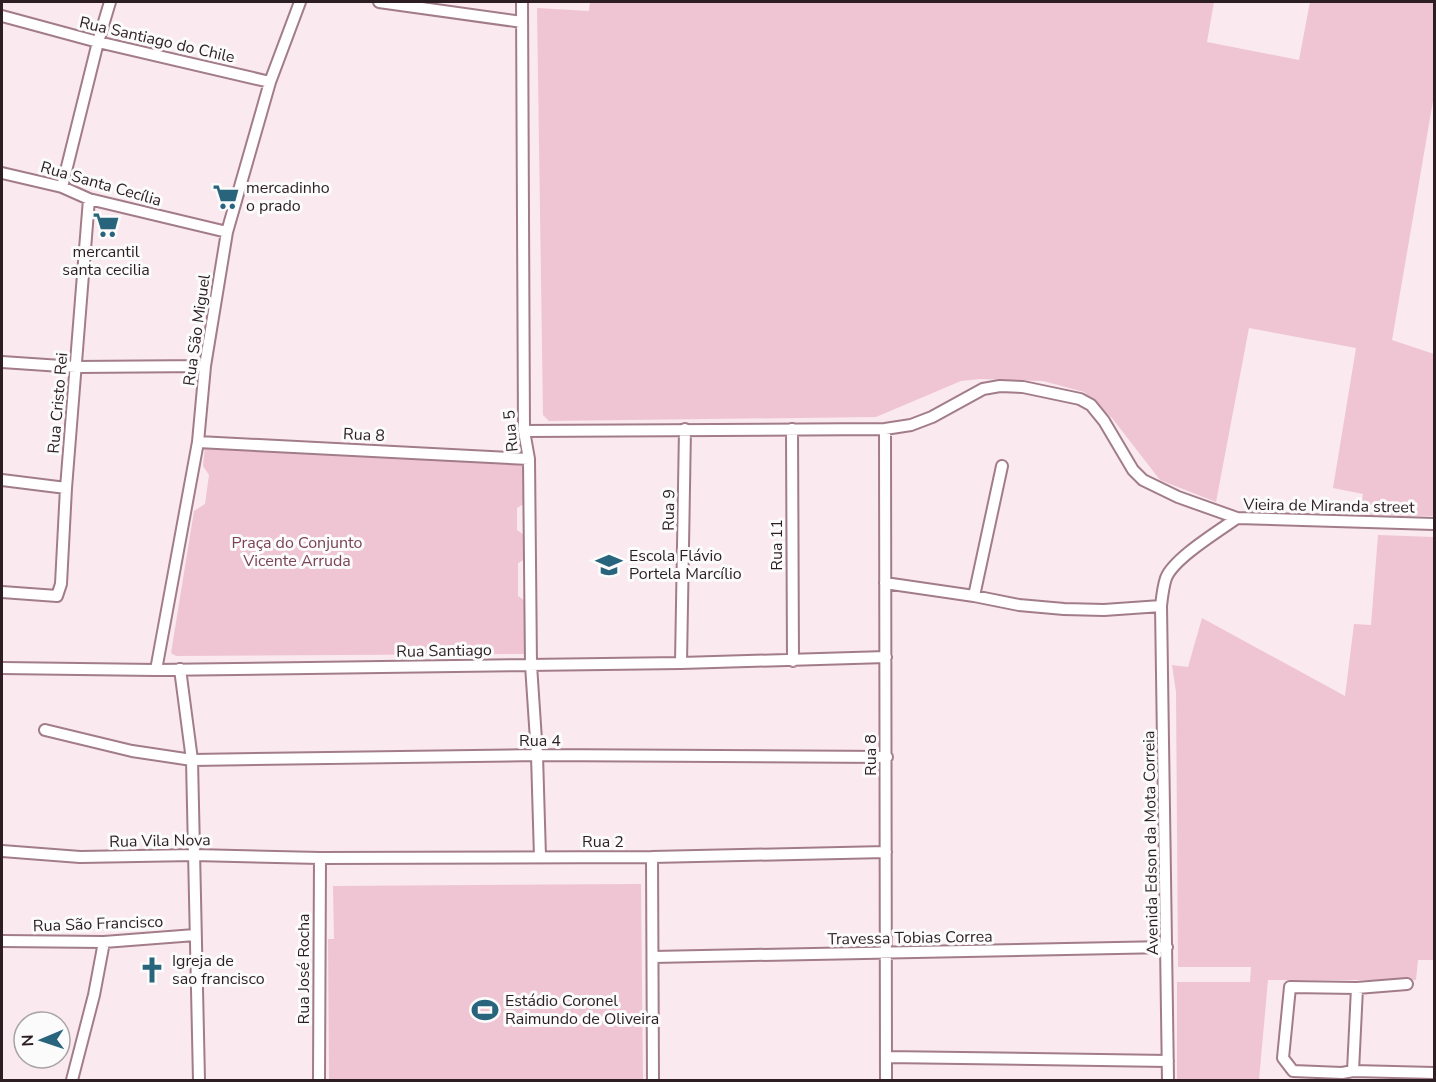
<svg xmlns="http://www.w3.org/2000/svg" width="1436" height="1082" font-family="'Nunito Sans',sans-serif">
	<style>
		.green { fill: #efc5d3 }
		.lines { fill: none; stroke-linecap: round; stroke-linejoin: round }
		.street-casing { stroke: #a27c89; stroke-width: 14 }
		.street { stroke: #fff; stroke-width: 10 }
		.labels { text-anchor: middle; dominant-baseline: central; stroke-width: 6; stroke-linejoin: round; paint-order: stroke }
		.street-label { font-size: 16px; fill: #2c1e23; stroke: #fbfbfb }
		.poi-label { font-size: 16px; fill: #2c1e23; stroke: #fbfbfb; text-anchor: start }
		.park-label { font-size: 16px; fill: #7b4258; stroke: #fbfbfb }
	</style>
	<rect width="100%" height="100%" fill="#fae9ef"/>
	<path class="green" d="M590,2H1214L1207,42L1299,60L1310,2H1434V95L1392,340L1434,354V516L1364,515L1360,512L1363,494L1333,488L1356,348L1249,328L1216,502L1160,480L1112,418L1084,392L1043,381L980,379L961,381L876,417L549,421L543,415L537,8L589,11Z
		M205,445L523,463L527,466V502L517,508V530L527,537V558L518,563V596L528,603V651L525,654L176,656L171,653L194,511L205,504L209,475L203,466Z
		M1378,535L1434,537V960H1418L1416,980H1268L1259,1080H1177V982H1250L1251,967H1178L1176,692L1172,665L1188,667L1202,618L1345,696L1354,624L1371,625Z
		M641,884L643,1080H329L328,939H334L333,886Z"/>
	<g class="lines">
		<g class="street-casing">
			<path id="street" d="M379,2L522,22
				M522,2L524,431L529,459L531,665L537,755L540,857
				M2,16L98,42L270,82
				M2,173L62,187L89,199L227,232
				M62,187L98,42L110,2
				M2,362L76,367L205,366
				M792,429L793,661
				M885,429L886,1080
				M524,431L885,429L911,425L932,417L983,389L1000,386L1023,387L1080,399L1091,405L1104,421L1133,470L1143,480L1178,497L1237,518L1434,524
				M198,442L529,459
				M2,480L66,488
				M885,583L974,596L1019,605L1064,609L1104,610L1161,606
				M2,592L57,596L61,584L66,488L89,199
				M974,596L1002,466
				M681,663L685,429
				M2,668L156,670L681,663L886,657
				M180,669L192,760L199,1080
				M156,670L198,442L205,366L227,232L270,82L300,2
				M45,730L132,751L192,760L537,755L887,757
				M2,851L80,857L194,855L320,858L652,857L886,852
				M652,857L653,1080
				M2,941L104,942L195,935
				M653,957L1167,947
				M1407,984L1357,988L1290,987L1283,1058L1293,1071L1342,1073L1353,1071L1434,1073
				M886,1057L1168,1061
				M1353,1071L1357,988
				M72,1080L94,995L104,942
				M319,1080L320,858
				M1168,1080L1161,606C1162,597 1163,587 1166,578C1174,558 1219,531 1237,518"/>
		</g>
		<use href="#street" class="street"/>
	</g>
	<defs>
		<g id="supermarket-bare" transform="scale(2.07)"><path d="M-6-5.5h2.5l.6 2H6L4.5 2H-2.5L-4.4-4H-6ZM-1.5 3.2a1.3 1.3 0 1 0 .1 0ZM3 3.2a1.3 1.3 0 1 0 .1 0Z" fill="#28647c" stroke="#fbfbfb" stroke-width="2.5" paint-order="stroke"/></g>
		<g id="school-bare" transform="scale(2.07)"><path d="M0-5L7-2L0 1L-7-2ZM-4 1L0 2.5L4 1V4Q0 6-4 4Z" fill="#28647c" stroke="#fbfbfb" stroke-width="2.5" paint-order="stroke"/></g>
		<g id="church-bare" transform="scale(2.07)"><path d="M-1.2-6h2.4v3.5h3.3v2.4h-3.3V6h-2.4V-.1h-3.3v-2.4h3.3Z" fill="#28647c" stroke="#fbfbfb" stroke-width="2.5" paint-order="stroke"/></g>
		<g id="stadium-bare" transform="scale(2.07)"><path d="M0-5a6.5 5 0 1 0 0 10a6.5 5 0 1 0 0-10ZM-3.5-1.8h7v3.6h-7Z" fill="#28647c" stroke="#fbfbfb" stroke-width="2.5" paint-order="stroke"/></g>
	</defs>
	<g fill-rule="evenodd">
		<use href="#supermarket-bare" x="226" y="197"/>
		<use href="#supermarket-bare" x="106" y="225"/>
		<use href="#school-bare" x="609" y="565"/>
		<use href="#church-bare" x="152" y="970"/>
		<use href="#stadium-bare" x="485" y="1010"/>
	</g>
	<g class="labels">
		<g class="street-label">
			<text transform="translate(157 40) rotate(13)">Rua Santiago do Chile</text>
			<text transform="translate(101 184) rotate(16)">Rua Santa Cecília</text>
			<text transform="translate(197 330) rotate(-82)">Rua São Miguel</text>
			<text transform="translate(58 403) rotate(-85)">Rua Cristo Rei</text>
			<text transform="translate(511 431) rotate(-95)">Rua 5</text>
			<text transform="translate(364 435) rotate(3)">Rua 8</text>
			<text transform="translate(1329 506) rotate(1)">Vieira de Miranda street</text>
			<text transform="translate(669 510) rotate(-89)">Rua 9</text>
			<text transform="translate(777 545) rotate(-90)">Rua 11</text>
			<text transform="translate(444 651) rotate(-1)">Rua Santiago</text>
			<text x="540" y="741">Rua 4</text>
			<text transform="translate(871 755) rotate(-90)">Rua 8</text>
			<text transform="translate(160 841) rotate(-1)">Rua Vila Nova</text>
			<text x="603" y="842">Rua 2</text>
			<text transform="translate(1151 843) rotate(-91)">Avenida Edson da Mota Correia</text>
			<text transform="translate(98 924) rotate(-2)">Rua São Francisco</text>
			<text transform="translate(910 938) rotate(-1)">Travessa Tobias Correa</text>
			<text transform="translate(304 969) rotate(-90)">Rua José Rocha</text>
		</g>
		<g class="poi-label">
			<text x="246" y="188">mercadinho<tspan x="246" dy="18">o prado</tspan></text>
			<text x="106" y="252" text-anchor="middle">mercantil<tspan x="106" dy="18">santa cecilia</tspan></text>
			<text x="629" y="556">Escola Flávio<tspan x="629" dy="18">Portela Marcílio</tspan></text>
			<text x="172" y="961">Igreja de<tspan x="172" dy="18">sao francisco</tspan></text>
			<text x="505" y="1001">Estádio Coronel<tspan x="505" dy="18">Raimundo de Oliveira</tspan></text>
		</g>
		<g class="park-label">
			<text x="297" y="543">Praça do Conjunto<tspan x="297" dy="18">Vicente Arruda</tspan></text>
		</g>
	</g>
	<rect width="1436" height="1082" fill="none" stroke="#2c1e23" stroke-width="6"/>
	<g transform="translate(42 1040) rotate(268)"><circle r="28" fill="#fbfbfb" stroke="#a8a3a5" stroke-width="1.5"/>
	<path d="M0-4.5L10 22L0 15L-10 22Z" fill="#28647c"/>
	<text y="-9" font-size="16" font-weight="bold" text-anchor="middle" fill="#2c1e23">N</text>
	</g>
</svg>
